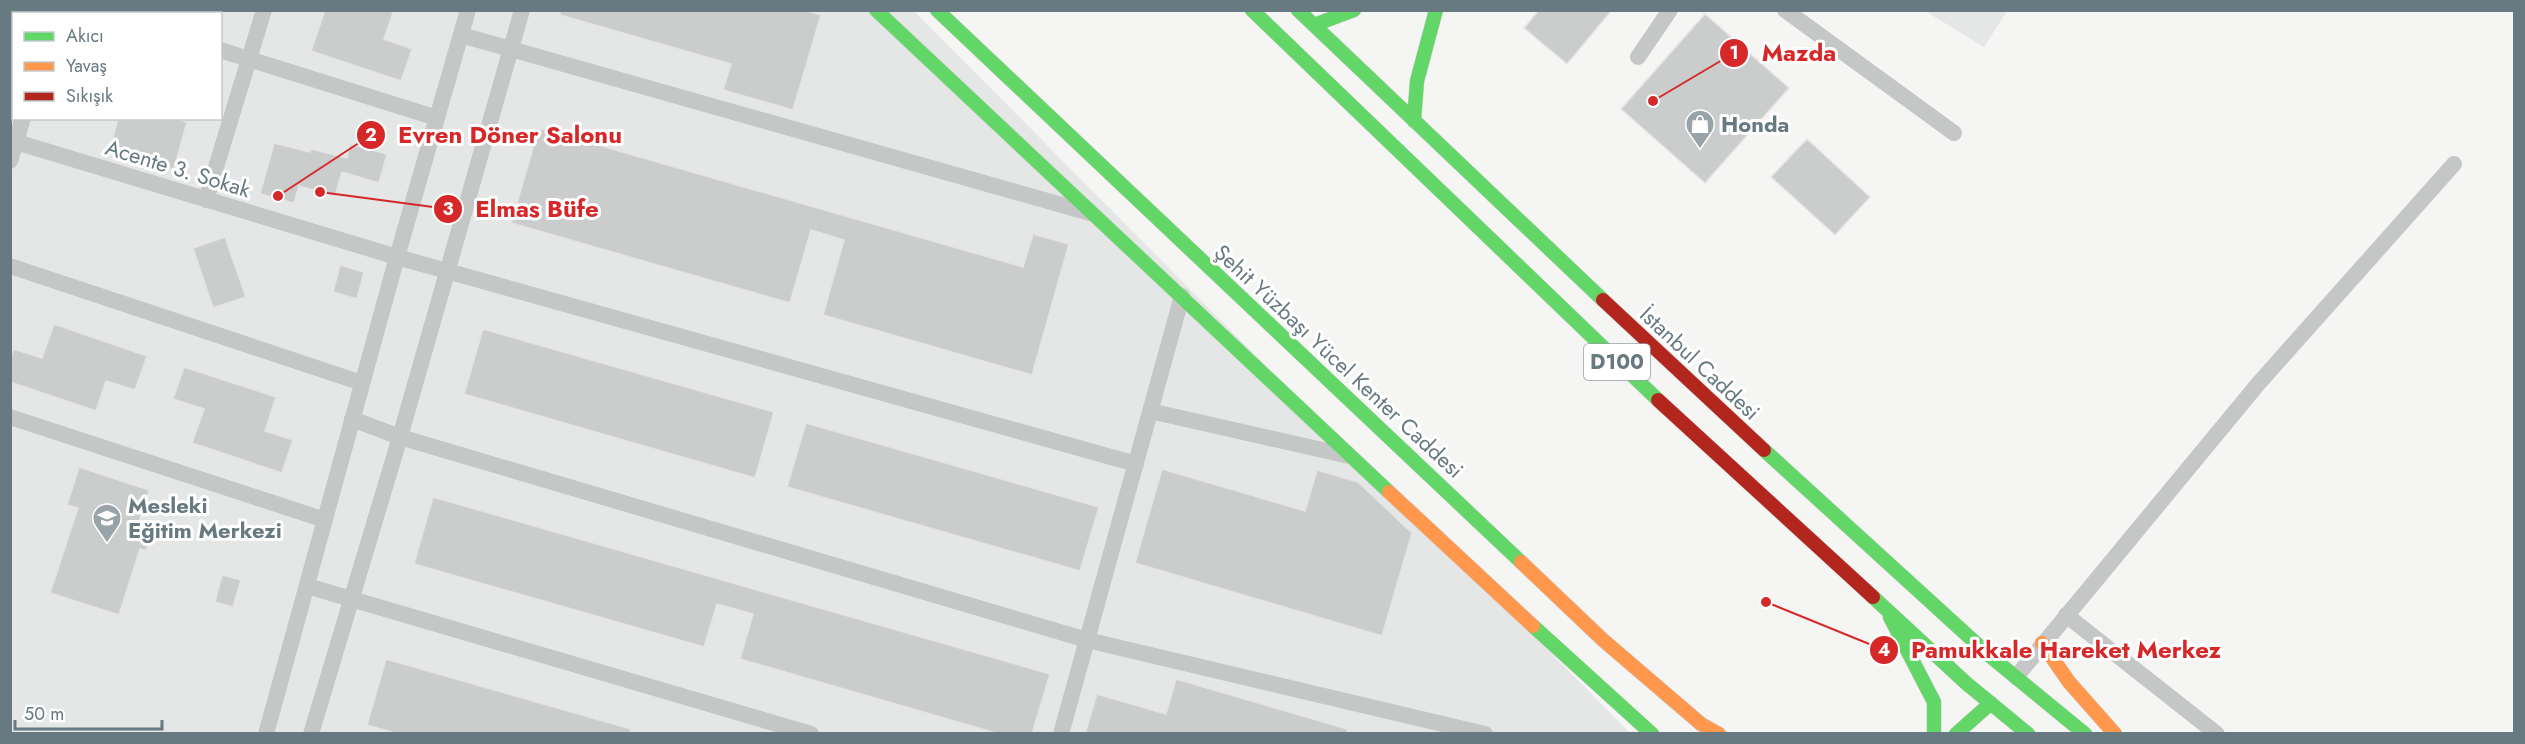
<svg xmlns="http://www.w3.org/2000/svg" width="2525" height="744" font-family="Jost,sans-serif">
	<style>
		.built { fill: #e5e6e6; fill-rule: evenodd }
		.building { fill: #cbcdcd; stroke: #e4e4e4; stroke-width: 1.5 }
		.lines { fill: none; stroke-linecap: round; stroke-linejoin: round }
		.fast-casing { stroke: #d0d2d2; stroke-width: 15 }
		.slow-casing { stroke: #d0d2d2; stroke-width: 15 }
		.jam-casing { stroke: #d0d2d2; stroke-width: 15 }
		.street { stroke: #c5c7c7; stroke-width: 16 }
		.fast { stroke: #63d668; stroke-width: 14 }
		.slow { stroke: #ff974d; stroke-width: 14 }
		.jam { stroke: #b3261e; stroke-width: 14 }
		.labels { text-anchor: middle; dominant-baseline: central; stroke-width: 6; stroke-linejoin: round; paint-order: stroke }
		.shield { fill: #fff; stroke: #95a1a7; stroke-width: 1.5 }
		.shield-label { font-size: 21px; font-weight: bold; fill: #677981 }
		.poi-label { font-size: 22px; font-weight: bold; fill: #677981; stroke: #fff; text-anchor: start }
		.street-label { font-size: 22px; fill: #677981; stroke: #fff }
		.leader { fill: none; stroke: #d62828; stroke-width: 2 }
		.callout-dot { fill: #d62828; stroke: #fff; stroke-width: 2 }
		.mark-label { font-size: 18px; text-anchor: middle; font-weight: bold; fill: #fff }
		.callout-label { font-size: 24px; text-anchor: middle; font-weight: bold; fill: #d62828; stroke: #fff; stroke-width: 6; stroke-linejoin: round; paint-order: stroke }
	</style>
	<rect width="100%" height="100%" fill="#f5f5f4"/>
	<path class="built" d="M10,11H914L1630,733H11ZM14,14H220V118H14Z
		M1925,11H2007L1984,47Z"/>
	<path class="building" d="M325,10H394L384,39L412,49L401,81L311,51Z
		M560,10H804L821,15L793,110L723,90L731,64L560,15Z
		M1539,10H1612L1567,64L1524,28Z
		M1705,14L1789,88L1705,183L1621,109Z
		M118,118H174L187,122L174,169L146,162L148,155L111,146Z
		M539,128L1023,267L1033,234L1069,244L1032,375L823,315L844,240L811,230L790,303L511,223Z
		M1807,139L1870,197L1835,235L1771,177Z
		M274,143L310,152L311,149L347,158L350,144L387,154L379,183L342,172L335,196L299,186L294,203L260,194Z
		M225,237L246,297L213,308L193,248Z
		M340,265L364,272L357,299L333,292Z
		M54,324L147,356L135,390L106,381L96,411L10,382V359L14,349L42,358Z
		M483,329L774,412L755,478L464,394Z
		M184,367L276,397L265,431L293,440L282,473L192,443L204,409L173,399Z
		M806,423L1099,507L1080,571L787,487Z
		M79,467L149,490L138,525L153,530L146,551L140,549L119,615L50,593L78,508L67,505Z
		M1162,469L1305,511L1317,470L1358,482L1412,533L1382,636L1135,563Z
		M433,497L1050,674L1032,734H999L740,659L753,614L717,604L704,647L414,564Z
		M222,575L241,580L233,607L215,602Z
		M386,659L631,729L630,734H398L367,725Z
		M1176,679L1347,729V734H1085L1097,694L1166,714Z"/>
	<g class="lines">
		<g class="fast-casing">
			<path id="fast" d="M876,10L1389,492
				M937,10L1521,562
				M1252,10L1658,400
				M1298,10L1603,300
				M1314,25L1354,10
				M1414,121L1417,81L1436,10
				M1764,450L1990,656L2085,734
				M1873,597L1966,683L2028,734
				M1890,617L1934,702V734
				M1533,626L1652,734
				M1956,734L1991,703"/>
		</g>
		<g class="slow-casing">
			<path id="slow" d="M1389,492L1533,626
				M1521,562L1603,640L1701,724L1719,734
				M2042,643L2069,682L2115,734"/>
		</g>
		<g class="jam-casing">
			<path id="jam" d="M1603,300L1764,450
				M1658,400L1873,597"/>
		</g>
		<path class="street" d="M73,10L84,14
			M1785,10L1954,133
			M10,11L11,10
			M54,14L55,10
			M461,35L1090,213
			M220,50L437,118
			M1638,57L1670,10
			M16,142L397,257L1136,464
			M10,161L23,118
			M206,200L264,10
			M10,266L362,383
			M1150,411L1349,456
			M10,417L325,520
			M352,419L400,437L1087,640L1485,734
			M307,586L811,734
			M2066,615L2217,734
			M2016,677L2258,384L2454,164
			M266,734L397,257L468,10
			M311,734L400,437L522,10
			M1061,734L1182,296"/>
		<use href="#fast" class="fast"/>
		<use href="#slow" class="slow"/>
		<use href="#jam" class="jam"/>
	</g>
	<defs>
		<g id="shop-pin" transform="scale(1.5)"><path d="M0 17L-7.5 6A9.5 9.5 0 1 1 7.5 6Z" fill="#99a4a9" stroke="#fff"/><path d="M-5-2.5h2.3a2.7 3.5 0 0 1 5.4 0H5L5.5 6h-11ZM-1.5-2.5h3a1.5 2.3 0 0 0-3 0Z" fill="#fff"/></g>
		<g id="school-pin" transform="scale(1.5)"><path d="M0 17L-7.5 6A9.5 9.5 0 1 1 7.5 6Z" fill="#99a4a9" stroke="#fff"/><path d="M0-5L7-2L0 1L-7-2ZM-4 1L0 2.5L4 1V4Q0 6-4 4Z" fill="#fff"/></g>
	</defs>
	<g fill-rule="evenodd">
		<use href="#shop-pin" x="1700" y="124"/>
		<use href="#school-pin" x="107" y="518"/>
	</g>
	<g class="labels">
		<rect class="shield" x="1584" y="344" width="66" height="36" rx="4.5"/>
		<g class="shield-label">
			<text x="1617" y="362">D100</text>
		</g>
		<g class="poi-label">
			<text x="1721" y="124">Honda</text>
			<text x="128" y="505">Mesleki<tspan x="128" dy="25">Eğitim Merkezi</tspan></text>
		</g>
		<g class="street-label">
			<text transform="translate(178 168) rotate(17)">Acente 3. Sokak</text>
			<text transform="translate(1339 361) rotate(43)">Şehit Yüzbaşı Yücel Kenter Caddesi</text>
			<text transform="translate(1700 363) rotate(43)">İstanbul Caddesi</text>
		</g>
	</g>
	<path class="leader" d="M1653 101L1734 53M278 196L371 135M320 192L448 209M1766 602L1884 650"/>
	<g class="callout-dot">
		<circle cx="1653" cy="101" r="6"/>
		<circle cx="278" cy="196" r="6"/>
		<circle cx="320" cy="192" r="6"/>
		<circle cx="1766" cy="602" r="6"/>
		<circle cx="1734" cy="53" r="15"/>
		<circle cx="371" cy="135" r="15"/>
		<circle cx="448" cy="209" r="15"/>
		<circle cx="1884" cy="650" r="15"/>
	</g>
	<g class="mark-label">
		<text x="1734" y="59">1</text>
		<text x="371" y="141">2</text>
		<text x="448" y="215">3</text>
		<text x="1884" y="656">4</text>
	</g>
	<g class="callout-label">
		<text x="1799" y="61">Mazda</text>
		<text x="510" y="143">Evren Döner Salonu</text>
		<text x="537" y="217">Elmas Büfe</text>
		<text x="2066" y="658">Pamukkale Hareket Merkez</text>
	</g>
	<rect width="2525" height="744" fill="none" stroke="#677981" stroke-width="24"/>
	<rect x="12" y="12" width="210" height="108" fill="#ffffff" stroke="#c2c9cd" stroke-width="1.5"/>
	<rect x="24" y="32" width="30" height="9" fill="#63d668" stroke="#c2c9cd" stroke-width="1.5"/>
	<text x="66" y="42" font-size="18" fill="#677981">Akıcı</text>
	<rect x="24" y="62" width="30" height="9" fill="#ff974d" stroke="#c2c9cd" stroke-width="1.5"/>
	<text x="66" y="72" font-size="18" fill="#677981">Yavaş</text>
	<rect x="24" y="92" width="30" height="9" fill="#b3261e" stroke="#c2c9cd" stroke-width="1.5"/>
	<text x="66" y="102" font-size="18" fill="#677981">Sıkışık</text>
	<path d="M15 720v9h147v-9" fill="none" stroke="#677981" stroke-width="3"/>
	<text x="24" y="720" font-size="18" fill="#677981" stroke="#ffffff" stroke-width="4.5" paint-order="stroke">50 m</text>
</svg>
